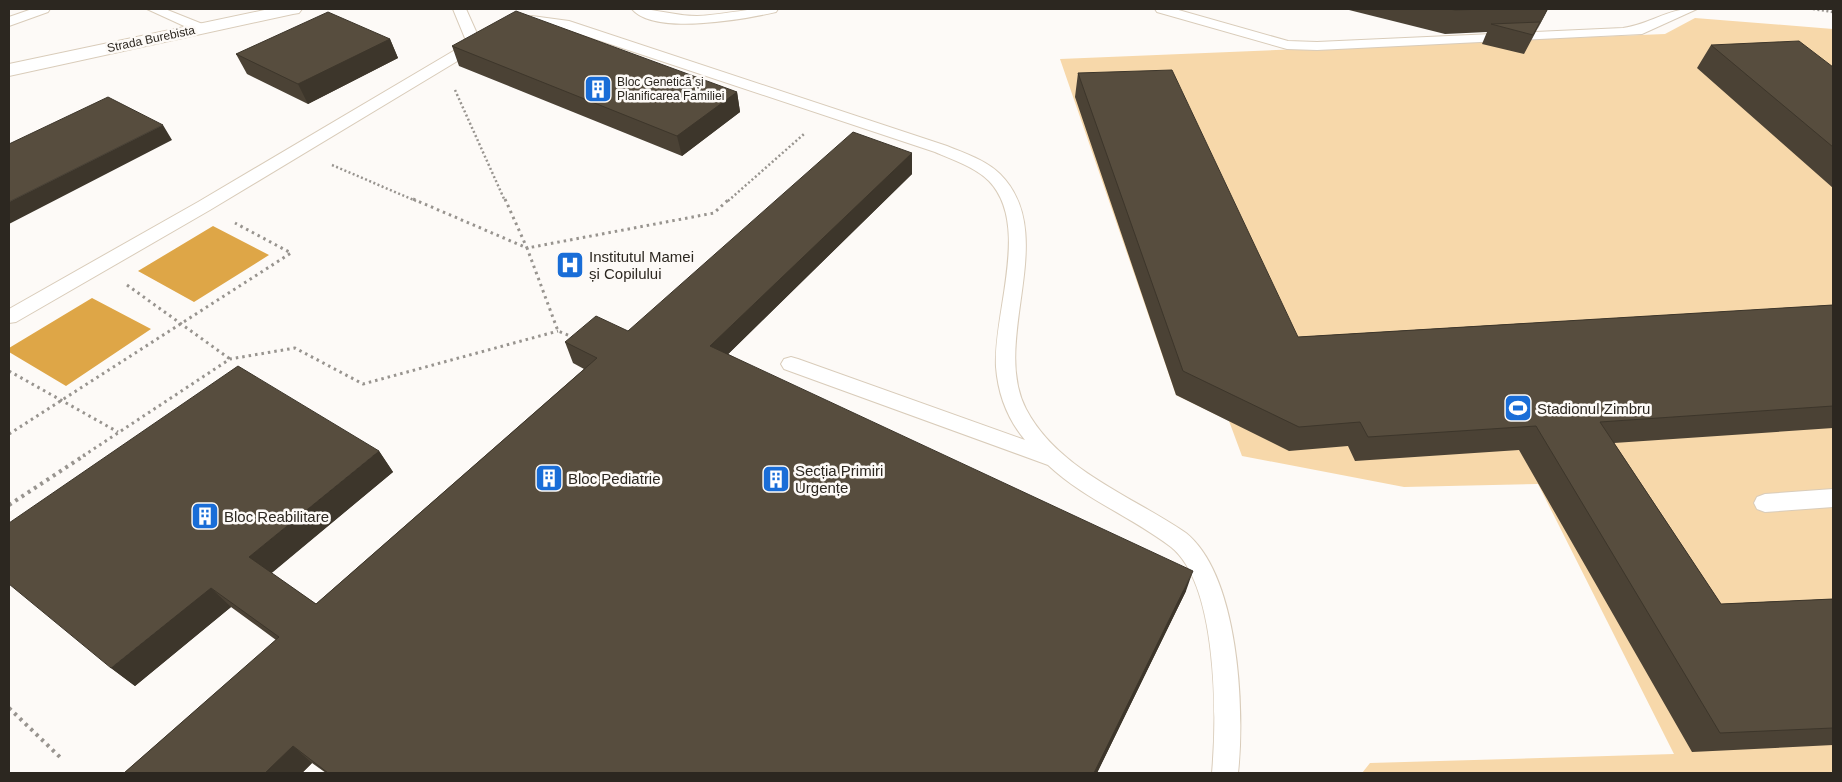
<svg xmlns="http://www.w3.org/2000/svg" width="1842" height="782" font-family="Helvetica,sans-serif">
	<style>
		.green { fill: #f7d8aa }
		.water { fill: #dea647 }
		.lines { fill: none; stroke-linecap: round; stroke-linejoin: round }
		.lane-casing { stroke: #d9ccba; stroke-width: 2 }
		.secondary-casing { stroke: #d9ccba; stroke-width: 2 }
		.path-far2 { stroke: #98948f; stroke-width: 2.5; stroke-dasharray: 2 2.5; stroke-linecap: butt }
		.path-far1 { stroke: #98948f; stroke-width: 3; stroke-dasharray: 2.5 4; stroke-linecap: butt }
		.path { stroke: #98948f; stroke-width: 4; stroke-dasharray: 3 4.5; stroke-linecap: butt }
		.lane { fill: #fff; fill-rule: evenodd }
		.secondary { fill: #fff; fill-rule: evenodd }
		.wall { fill: #4b4235 }
		.shaded-wall { fill: #3d362b }
		.building { fill: #574d3e; stroke: #3d362b }
		.labels { text-anchor: middle; dominant-baseline: central; stroke-width: 5; stroke-linejoin: round; paint-order: stroke }
		.far-street-label { font-size: 12px; fill: #2c2720; stroke: #fdfaf7 }
		.far-poi-label { font-size: 12px; fill: #2c2720; stroke: #fdfaf7; text-anchor: start }
		.poi-label { font-size: 15px; fill: #2c2720; stroke: #fdfaf7; text-anchor: start }
	</style>
	<rect width="100%" height="100%" fill="#fdfaf7"/>
	<path class="green" d="M1695,18L1833,29V773H1362L1370,763L1674,754L1538,484L1404,487L1242,456L1229,421L1176,395L1060,59L1665,34Z"/>
	<path class="water" d="M213,226L269,255L194,302L138,271Z
		M92,298L151,329L66,386L9,352V348Z"/>
	<g class="lines">
		<g class="lane-casing">
			<path id="lane" d="M32,9H50L48,12L9,26V17Z
				M147,9H165L205,25L207,28L205,31H195Z
				M453,9H466L479,38L486,42L484,45L210,210L16,322L9,323V309L198,202L467,43Z
				M632,9C654,8 675,16 697,16C724,15 751,7 778,9L776,12C746,19 654,36 632,9Z
				M1155,9H1175L1288,41L1317,42L1623,28C1649,25 1670,7 1697,9L1642,34L1317,50L1287,49L1157,12Z
				M532,16L569,21L947,146C964,153 986,160 1000,174C1061,235 990,339 1026,409C1058,470 1132,496 1186,533C1239,576 1245,710 1238,773H1212C1217,717 1218,585 1171,547C1132,517 1084,499 1048,465L784,369L781,364L784,359L791,357L798,359L1025,440C1008,420 998,394 996,367C993,313 1031,225 989,181C975,167 953,160 935,152L562,28L532,24L516,27L509,23L511,20Z
				M1833,489V507L1765,512L1757,509L1754,503L1757,497L1765,494Z"/>
		</g>
		<g class="secondary-casing">
			<path id="secondary" d="M269,9H302L299,13L293,14L9,76V64Z"/>
		</g>
		<path class="path-far2" d="M1813,9L1833,12
			M455,90L505,201
			M332,165L416,201
			M728,201L804,134"/>
		<path class="path-far1" d="M413,199L527,248L558,331L575,338
			M505,199L527,248L714,213L729,199
			M127,285L230,359
			M9,371L118,432
			M9,434L291,253L235,223
			M83,456L230,359L295,348L363,384L558,331"/>
		<path class="path" d="M9,505L85,455
			M9,708L63,760"/>
		<use href="#lane" class="lane"/>
		<use href="#secondary" class="secondary"/>
	</g>
	<path class="wall" d="M1345,9H1548L1524,54L1482,44L1487,32L1445,34Z
		M390,39L398,58L308,104L247,74L236,54Z
		M1711,45L1833,67V188L1697,68Z
		M452,46L737,92L740,112L682,156L459,66Z
		M1078,73L1298,337L1833,305V428L1614,443L1721,604L1833,599V745L1692,752L1519,450L1355,461L1348,446L1289,451L1176,395L1075,97Z
		M912,153V174L728,354L1186,591L1097,773H326L312,763L302,773H124L276,640L231,607L135,686L111,668L379,451L393,472L271,573L316,604L584,369L573,363L565,342L628,331Z"/>
	<path class="shaded-wall" d="M1547,9H1548L1537,30Z
		M390,39L398,58L308,104L298,84Z
		M737,92L740,112L682,156L677,136Z
		M163,125L172,140L9,224V202Z
		M912,153V174L715,367L710,346Z
		M379,451L393,472L267,577L249,557Z
		M1193,571L1186,591L1097,773H1094Z
		M211,588L231,607L135,686L111,668Z
		M293,746L312,763L302,773H265Z"/>
	<path class="building" d="M1449,9H1488L1455,10Z
		M516,11L737,92L677,136L452,46Z
		M328,12L390,39L298,84L236,54Z
		M1540,22L1533,35L1491,24Z
		M1799,41L1833,67V147L1711,45Z
		M1172,70L1298,337L1833,305V406L1600,422L1721,604L1833,599V728L1720,733L1536,426L1368,437L1360,422L1299,427L1183,371L1078,73Z
		M108,97L163,125L9,202V144Z
		M853,132L912,153L710,346L1193,571L1094,773H328L293,746L265,773H124L279,637L211,588L111,668L9,584V523L238,366L379,451L249,557L316,604L597,358L565,342L596,316L628,331Z"/>
	<defs>
		<g id="building-square" transform="scale(1.4375)"><rect x="-9" y="-9" width="18" height="18" rx="4" fill="#196dd7" stroke="#fdfaf7"/><path d="M-4-6H4V6H1V3H-1V6H-4ZM-2.5-4.3h1.7v1.8h-1.7ZM.8-4.3h1.7v1.8H.8ZM-2.5-1h1.7V.8h-1.7ZM.8-1h1.7V.8H.8Z" fill="#fff"/></g>
		<g id="hospital-square" transform="scale(1.4375)"><rect x="-9" y="-9" width="18" height="18" rx="4" fill="#196dd7" stroke="#fdfaf7"/><path d="M-5-5h3v3.5h4V-5h3V5h-3V1.5h-4V5h-3Z" fill="#fff"/></g>
		<g id="stadium-square" transform="scale(1.4375)"><rect x="-9" y="-9" width="18" height="18" rx="4" fill="#196dd7" stroke="#fdfaf7"/><path d="M0-5a6.5 5 0 1 0 0 10a6.5 5 0 1 0 0-10ZM-3.5-1.8h7v3.6h-7Z" fill="#fff"/></g>
	</defs>
	<g fill-rule="evenodd">
		<use href="#building-square" x="598" y="89"/>
		<use href="#hospital-square" x="570" y="265"/>
		<use href="#stadium-square" x="1518" y="408"/>
		<use href="#building-square" x="549" y="478"/>
		<use href="#building-square" x="776" y="479"/>
		<use href="#building-square" x="205" y="516"/>
	</g>
	<g class="labels">
		<g class="far-street-label">
			<text transform="translate(151 39) rotate(-12)">Strada Burebista</text>
		</g>
		<g class="far-poi-label">
			<text x="617" y="82">Bloc Genetică și<tspan x="617" dy="14">Planificarea Familiei</tspan></text>
		</g>
		<g class="poi-label">
			<text x="589" y="256">Institutul Mamei<tspan x="589" dy="17">și Copilului</tspan></text>
			<text x="1537" y="408">Stadionul Zimbru</text>
			<text x="795" y="470">Secția Primiri<tspan x="795" dy="17">Urgențe</tspan></text>
			<text x="568" y="478">Bloc Pediatrie</text>
			<text x="224" y="516">Bloc Reabilitare</text>
		</g>
	</g>
	<rect width="1842" height="782" fill="none" stroke="#2c2720" stroke-width="20"/>
</svg>
